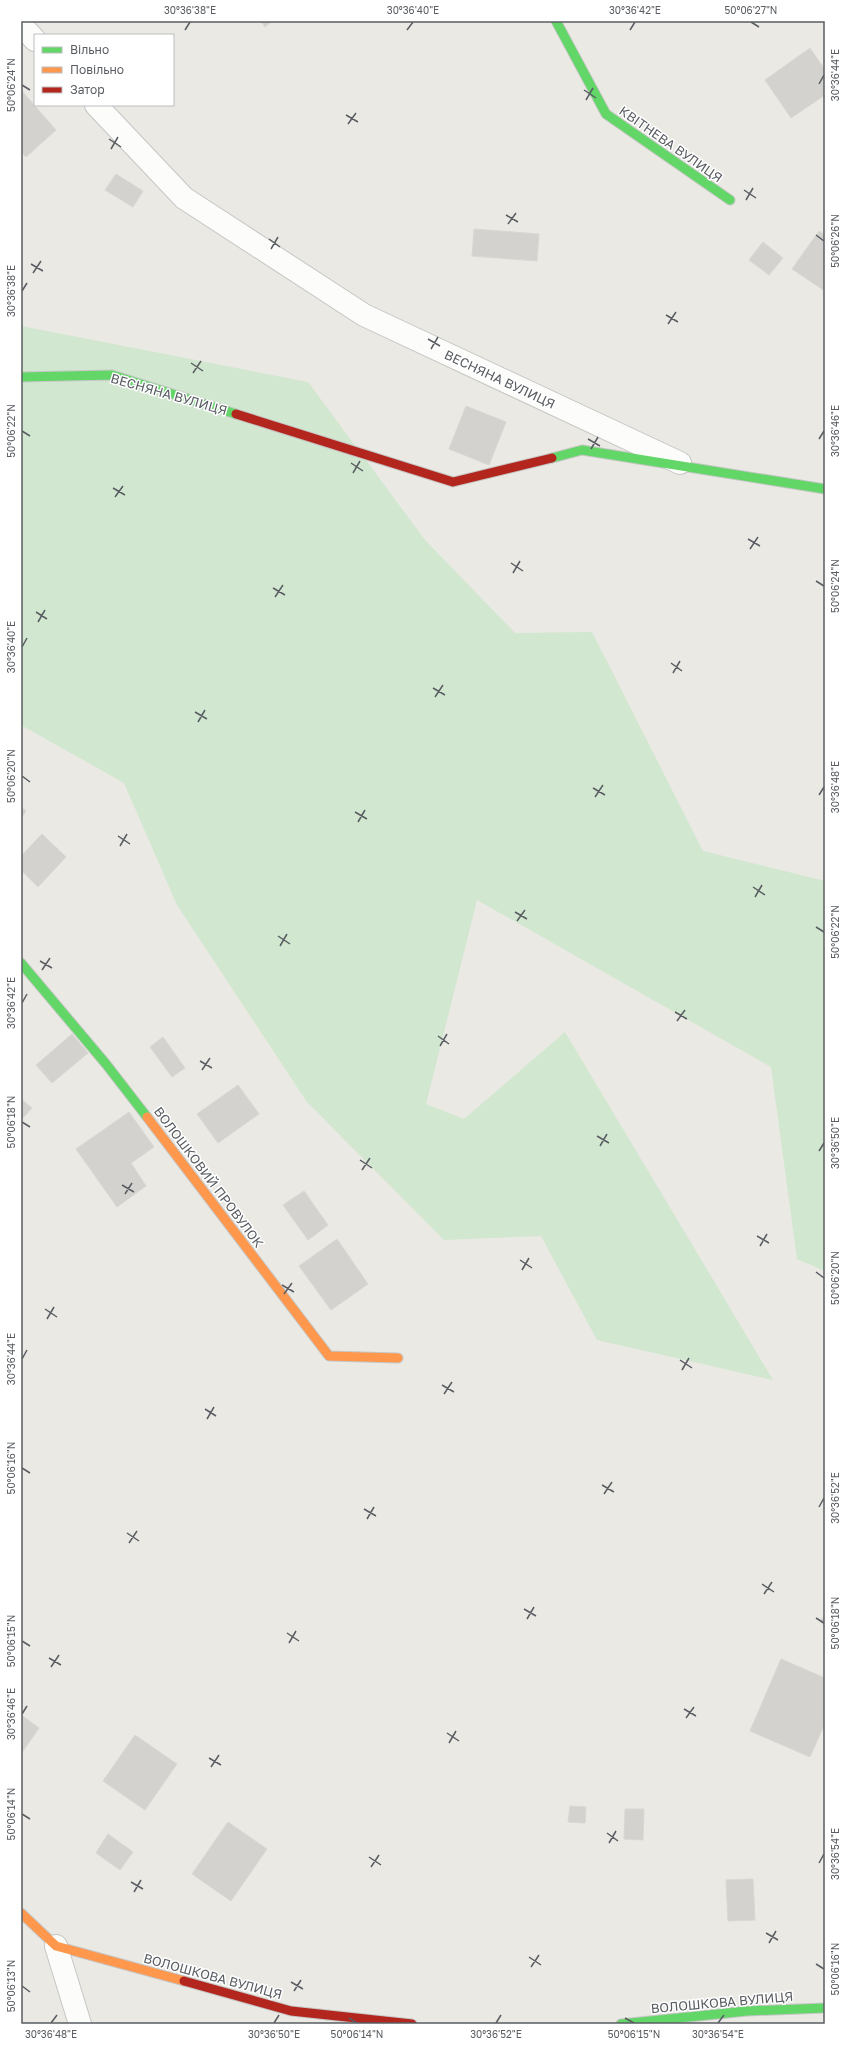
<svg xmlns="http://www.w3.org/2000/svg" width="846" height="2045" font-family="'Golos Text',sans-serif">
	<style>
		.green { fill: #d1e7cf }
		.building { fill: #d3d2cf; stroke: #d9d7d3 }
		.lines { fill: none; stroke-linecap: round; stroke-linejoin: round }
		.street-casing { stroke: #c6c6c4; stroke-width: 24 }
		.fast-casing { stroke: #c6c7c6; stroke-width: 11 }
		.slow-casing { stroke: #c6c7c6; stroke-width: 11 }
		.jam-casing { stroke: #c6c7c6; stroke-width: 11 }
		.street { stroke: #fcfcfb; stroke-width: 22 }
		.fast { stroke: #63d668; stroke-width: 9 }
		.slow { stroke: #ff974d; stroke-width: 9 }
		.jam { stroke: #b3261e; stroke-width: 9 }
		.ticks { fill: none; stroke: #595d62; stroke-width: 1.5 }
		.labels { text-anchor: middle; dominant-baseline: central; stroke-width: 3; stroke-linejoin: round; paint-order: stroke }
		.street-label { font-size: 13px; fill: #595d62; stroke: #fff }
		.neatline { fill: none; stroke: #595d62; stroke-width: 1.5 }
		.ticks-label { font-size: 10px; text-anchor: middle; fill: #595d62 }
	</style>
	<rect width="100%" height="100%" fill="#eae9e4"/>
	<path class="green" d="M21,326L308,382L425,540L515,633L592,632L703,851L825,881V1271L797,1259L771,1067L477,900L426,1104L464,1119L565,1032L773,1380L597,1340L541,1236L444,1240L307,1102L177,905L124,783L21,725Z"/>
	<path class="building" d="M261,21H272L265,27Z
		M810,48L825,70V95L791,118L765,80Z
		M21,90L56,130L26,157L21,151Z
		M116,174L143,191L133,207L105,190Z
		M474,229L539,234L537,261L472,256Z
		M819,231L825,235V291L792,269Z
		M763,242L783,258L769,275L749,260Z
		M466,406L506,422L489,465L449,449Z
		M21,807L26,811L21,818Z
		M42,834L66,857L38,887L21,870V856Z
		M72,1034L88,1053L52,1083L36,1065Z
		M163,1037L185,1068L172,1077L150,1047Z
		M238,1085L259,1114L218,1143L197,1114Z
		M21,1099L32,1108L21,1120Z
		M129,1112L154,1147L131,1163L146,1186L117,1207L76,1149Z
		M304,1191L328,1225L308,1240L283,1205Z
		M337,1239L368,1284L331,1310L299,1266Z
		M825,1615V1626L820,1622Z
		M781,1659L825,1678V1723L810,1757L750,1731Z
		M21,1715L39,1728L21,1754Z
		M135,1735L177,1764L145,1810L103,1781Z
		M570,1806L586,1807L585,1823L568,1822Z
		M625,1809H644L643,1840L624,1839Z
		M228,1822L267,1849L231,1901L192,1874Z
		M108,1834L133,1852L120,1870L96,1853Z
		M753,1879L755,1920L728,1921L726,1880Z"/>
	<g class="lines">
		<g class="street-casing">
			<path id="street" d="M21,25L35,40
				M96,105L184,198L364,315L680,463
				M56,1946L80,2024"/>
		</g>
		<g class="fast-casing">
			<path id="fast" d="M556,21L606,114L730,200
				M21,377L112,375L236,414
				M552,458L582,450L825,489
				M21,963L106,1064L147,1117
				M621,2024L747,2011L825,2008"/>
		</g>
		<g class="slow-casing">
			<path id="slow" d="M147,1117L329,1356L398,1358
				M21,1913L56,1946L184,1981"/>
		</g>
		<g class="jam-casing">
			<path id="jam" d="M236,414L453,482L552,458
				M184,1981L291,2011L412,2024"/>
		</g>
		<use href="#street" class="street"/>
		<use href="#fast" class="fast"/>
		<use href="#slow" class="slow"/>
		<use href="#jam" class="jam"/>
	</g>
	<path class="ticks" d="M751,22L759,27M185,30L190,22M407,30L413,22M630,30L635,22M819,84L824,75M22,85L30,90M584,90L596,98M586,100L593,88M346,115L358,122M348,124L356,113M109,139L121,147M111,149L118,137M744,190L756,198M746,200L753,188M506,215L518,222M508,224L516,213M816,235L824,241M269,239L280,247M271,249L278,237M31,264L43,271M33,273L41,261M22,291L27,283M666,315L678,322M668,324L676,312M428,339L440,346M431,349L438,337M191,363L203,371M193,373L201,361M22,431L30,436M588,439L600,446M819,439L824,431M591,449L598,437M351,463L363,471M353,473L360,461M113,488L125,495M115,497L123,486M748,539L760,546M750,549L758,537M511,563L523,571M513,573L520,561M816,581L824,586M273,588L285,595M275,597L283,585M36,612L47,619M38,622L45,610M22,647L27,638M671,663L682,671M673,673L680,661M433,688L445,695M435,697L443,685M195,712L207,719M198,722L205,710M22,776L30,782M593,788L605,795M819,795L824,787M595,797L603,785M355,812L367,819M358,822L365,810M118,836L130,844M120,846L127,834M753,887L765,895M755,897L762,885M515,912L527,919M517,921L525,910M816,927L824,932M278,936L290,944M280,946L287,934M40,961L52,968M42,970L50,958M22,1003L27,994M675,1012L687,1019M677,1021L685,1010M438,1036L449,1044M440,1046L447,1034M200,1061L212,1068M202,1070L210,1058M22,1122L30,1127M597,1136L609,1143M600,1146L607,1134M819,1151L824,1143M360,1160L372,1168M362,1170L370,1158M122,1185L134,1192M125,1194L132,1183M757,1236L769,1243M760,1246L767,1234M520,1260L532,1268M522,1270L529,1258M816,1272L824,1278M282,1285L294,1292M284,1294L292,1283M45,1309L57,1317M47,1319L54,1307M22,1359L27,1350M680,1360L692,1368M682,1370L689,1358M442,1385L454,1392M444,1394L452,1382M205,1409L216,1416M207,1419L214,1407M22,1468L30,1473M602,1485L614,1492M604,1494L612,1482M819,1507L824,1498M364,1509L376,1516M367,1519L374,1507M127,1533L139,1541M129,1543L137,1531M762,1584L774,1592M764,1594L772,1582M524,1609L536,1616M816,1618L824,1623M527,1619L534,1607M287,1633L299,1641M22,1641L30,1646M289,1643L296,1631M49,1658L61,1665M51,1667L59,1655M684,1709L696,1716M22,1714L27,1706M686,1718L694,1707M447,1733L459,1741M449,1743L456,1731M209,1758L221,1765M211,1767L219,1755M22,1814L30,1819M607,1833L618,1841M609,1843L616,1831M369,1857L381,1865M819,1863L824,1854M371,1867L379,1855M131,1882L143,1889M134,1892L141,1880M766,1933L778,1940M769,1943L776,1931M529,1957L541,1965M816,1964L824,1969M531,1967L539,1955M291,1982L303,1989M22,1986L30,1992M294,1991L301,1980M349,2018L357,2023M625,2018L634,2023M51,2023L57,2015M274,2023L279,2015M496,2023L501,2015M718,2023L724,2015"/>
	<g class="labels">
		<g class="street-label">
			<text transform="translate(671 144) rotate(35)">КВІТНЕВА ВУЛИЦЯ</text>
			<text transform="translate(500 379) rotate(25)">ВЕСНЯНА ВУЛИЦЯ</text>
			<text transform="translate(169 394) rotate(16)">ВЕСНЯНА ВУЛИЦЯ</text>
			<text transform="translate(209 1177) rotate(53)">ВОЛОШКОВИЙ ПРОВУЛОК</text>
			<text transform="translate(213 1976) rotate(15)">ВОЛОШКОВА ВУЛИЦЯ</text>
			<text transform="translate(722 2002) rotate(-5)">ВОЛОШКОВА ВУЛИЦЯ</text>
		</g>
	</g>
	<rect width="846" height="2045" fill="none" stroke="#ffffff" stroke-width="44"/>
	<rect x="34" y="34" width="140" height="72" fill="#ffffff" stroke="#bdbec0"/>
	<rect x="42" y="47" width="20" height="6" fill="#63d668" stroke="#bdbec0"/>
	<text x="70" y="54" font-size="12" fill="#595d62">Вільно</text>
	<rect x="42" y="67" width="20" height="6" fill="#ff974d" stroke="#bdbec0"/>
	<text x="70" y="74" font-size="12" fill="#595d62">Повільно</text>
	<rect x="42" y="87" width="20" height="6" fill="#b3261e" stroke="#bdbec0"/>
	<text x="70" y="94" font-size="12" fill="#595d62">Затор</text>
	<rect x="22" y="22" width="802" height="2001" class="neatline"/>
	<g class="ticks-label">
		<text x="190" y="14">30°36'38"E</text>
		<text x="413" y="14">30°36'40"E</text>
		<text x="635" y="14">30°36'42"E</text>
		<text x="751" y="14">50°06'27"N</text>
		<text transform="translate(835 75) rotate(-90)" y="4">30°36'44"E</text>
		<text transform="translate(11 85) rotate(-90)" y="4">50°06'24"N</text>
		<text transform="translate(835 241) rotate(-90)" y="4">50°06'26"N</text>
		<text transform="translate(11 291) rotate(-90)" y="4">30°36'38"E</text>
		<text transform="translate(11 431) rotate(-90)" y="4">50°06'22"N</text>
		<text transform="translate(835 431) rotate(-90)" y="4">30°36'46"E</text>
		<text transform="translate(835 586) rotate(-90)" y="4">50°06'24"N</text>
		<text transform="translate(11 647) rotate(-90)" y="4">30°36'40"E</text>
		<text transform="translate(11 776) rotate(-90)" y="4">50°06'20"N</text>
		<text transform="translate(835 787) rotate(-90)" y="4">30°36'48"E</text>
		<text transform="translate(835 932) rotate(-90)" y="4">50°06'22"N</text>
		<text transform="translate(11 1003) rotate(-90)" y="4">30°36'42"E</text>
		<text transform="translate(11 1122) rotate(-90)" y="4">50°06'18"N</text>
		<text transform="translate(835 1143) rotate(-90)" y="4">30°36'50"E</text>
		<text transform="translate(835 1278) rotate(-90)" y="4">50°06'20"N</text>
		<text transform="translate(11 1359) rotate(-90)" y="4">30°36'44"E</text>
		<text transform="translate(11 1468) rotate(-90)" y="4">50°06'16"N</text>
		<text transform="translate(835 1498) rotate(-90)" y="4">30°36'52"E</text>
		<text transform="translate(835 1623) rotate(-90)" y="4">50°06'18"N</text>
		<text transform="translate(11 1641) rotate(-90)" y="4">50°06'15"N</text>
		<text transform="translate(11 1714) rotate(-90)" y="4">30°36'46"E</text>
		<text transform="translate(11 1814) rotate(-90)" y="4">50°06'14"N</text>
		<text transform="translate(835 1854) rotate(-90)" y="4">30°36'54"E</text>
		<text transform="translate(835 1969) rotate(-90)" y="4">50°06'16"N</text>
		<text transform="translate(11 1986) rotate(-90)" y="4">50°06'13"N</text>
		<text x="51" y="2038">30°36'48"E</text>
		<text x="274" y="2038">30°36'50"E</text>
		<text x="357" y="2038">50°06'14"N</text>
		<text x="496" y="2038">30°36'52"E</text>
		<text x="634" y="2038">50°06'15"N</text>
		<text x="718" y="2038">30°36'54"E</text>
	</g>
</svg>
